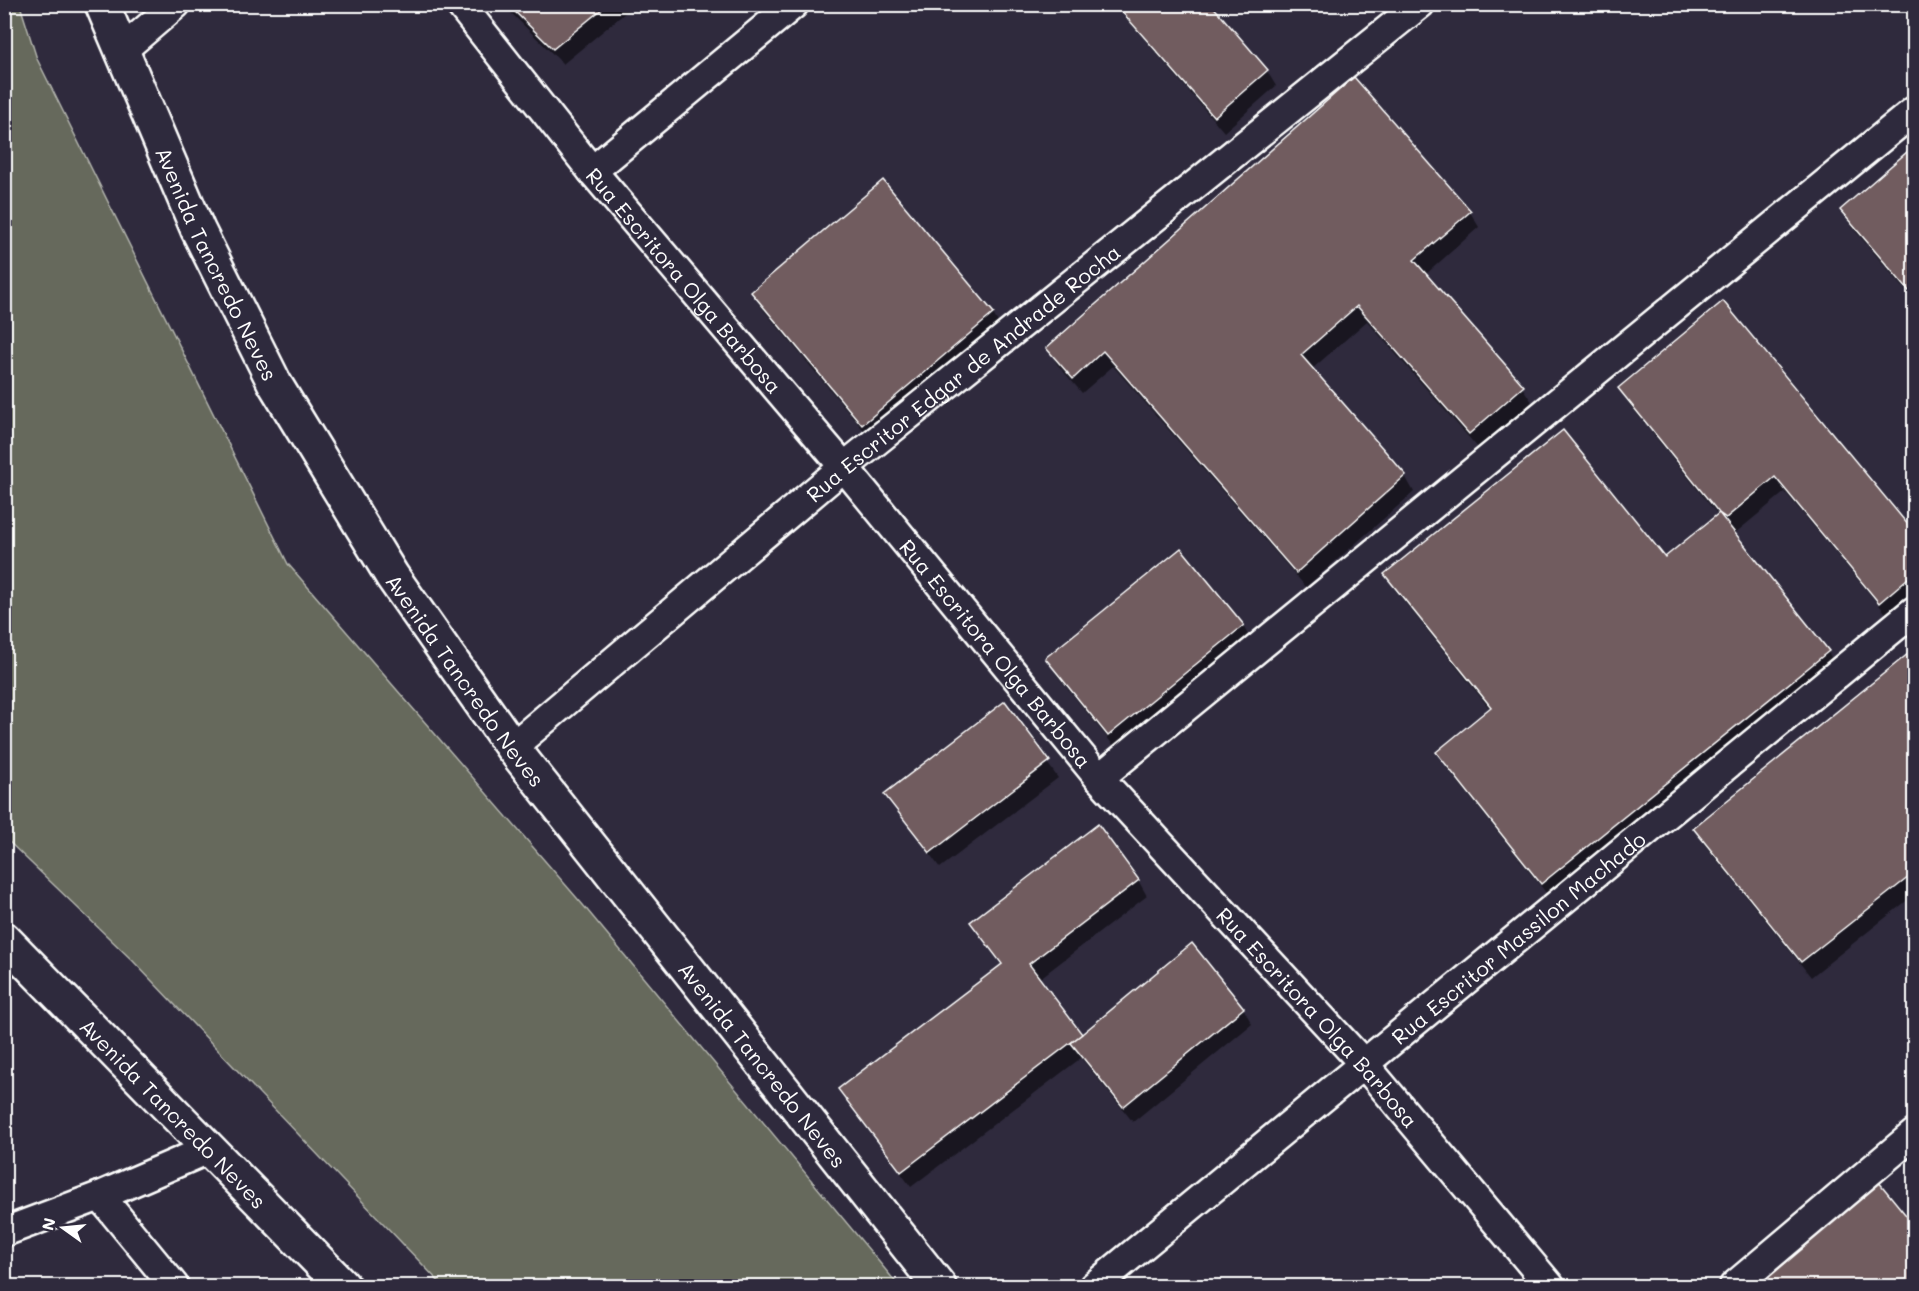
<svg xmlns="http://www.w3.org/2000/svg" width="1919" height="1291" font-family="Mali,sans-serif">
	<style>
		.green { fill: #66695b; stroke: #b2b4ad; stroke-width: 1.5 }
		.shadow { fill: #0007 }
		.building { fill: #715c5f; stroke: #fff; stroke-width: 1.5 }
		.lines { fill: none; stroke-linecap: round; stroke-linejoin: round }
		.minor-casing { stroke: #fff; stroke-width: 33 }
		.tertiary-casing { stroke: #fff; stroke-width: 38 }
		.minor { stroke: #2f2a3d; stroke-width: 28 }
		.tertiary { stroke: #2f2a3d; stroke-width: 33 }
		.labels { text-anchor: middle; dominant-baseline: central; stroke-width: 5; stroke-linejoin: round; paint-order: stroke }
		.street-label { font-size: 21px; fill: #fff; stroke: #2f2a3d }
	</style>
	<rect width="100%" height="100%" fill="#2f2a3d"/>
	<filter id="ink" filterUnits="userSpaceOnUse"><feTurbulence type="fractalNoise" baseFrequency=".0167" numOctaves="2"/><feDisplacementMap in="SourceGraphic" scale="12" xChannelSelector="R" yChannelSelector="G"/><feConvolveMatrix kernelMatrix="1 2 1 2 8 2 1 2 1" color-interpolation-filters="sRGB"/></filter>
	<g filter="url(#ink)">
		<path class="green" d="M4,5H20L37,59L288,564L583,905L899,1286H443L133,961L5,838Z"/>
		<path class="shadow" d="M502,4H636L563,64Z
			M1114,4H1209L1267,71L1276,86L1224,132Z
			M1914,148V300L1851,226L1842,211Z
			M1470,212L1479,227L1425,275L1522,387L1532,402L1479,449L1367,321L1312,369L1405,476L1414,492L1306,587L1113,366L1082,393L1057,364L1048,348Z
			M752,292L993,314L1002,329L872,440L762,308Z
			M1723,303L1914,535V596L1889,617L1785,492L1734,534L1828,652L1837,668L1551,899L1447,768L1438,753L1490,709L1395,590L1386,574L1664,559L1718,515L1629,404L1620,389Z
			M1243,626L1252,642L1118,751L1056,674L1047,659Z
			M1914,651V895L1811,977L1704,844L1695,828Z
			M1005,703L1058,778L940,868L886,794Z
			M1138,880L1147,896L1039,979L1082,1036L1243,1008L1252,1024L1133,1122L1081,1058L911,1187L840,1090L1002,966L972,922Z
			M1878,1183L1914,1228V1286H1752Z"/>
		<path class="building" d="M507,4H608L553,49Z
			M1115,4H1211L1268,70L1214,117Z
			M1354,77L1471,211L1414,260L1524,386L1469,434L1357,306L1301,355L1406,475L1296,573L1103,351L1073,379L1046,348Z
			M1914,146V297L1840,210Z
			M883,180L994,313L862,425L751,292Z
			M1723,301L1914,532V573L1879,603L1775,477L1726,518L1719,513L1618,388Z
			M1563,430L1665,557L1719,513L1829,651L1541,884L1436,752L1491,707L1384,574Z
			M1181,548L1244,625L1108,736L1045,658Z
			M1914,649V873L1801,962L1693,828Z
			M1005,701L1050,761L930,853L884,794Z
			M1098,824L1139,880L1029,964L1082,1034L901,1172L838,1089L1002,964L970,922Z
			M1192,943L1244,1008L1123,1107L1071,1043Z
			M1878,1181L1914,1225V1286H1750Z"/>
		<g class="lines">
			<g class="minor-casing">
				<g id="minor">
					<path id="s1" d="M460,4L592,171L844,467L1099,778L1364,1064L1550,1286"/>
					<path d="M120,52L176,4"/>
					<path d="M592,171L794,4"/>
					<path id="s2" d="M512,747L844,467L1420,4"/>
					<path d="M1099,778L1914,111"/>
					<path d="M100,1196L174,1286"/>
					<path d="M4,1232L100,1196L209,1149"/>
					<path id="s3" d="M1094,1286L1914,611"/>
					<path d="M1734,1286L1914,1134"/>
				</g>
			</g>
			<g class="tertiary-casing">
				<g id="tertiary">
					<path id="s4" d="M102,4L198,230L275,384L392,576L512,747L939,1286"/>
					<path id="s5" d="M4,939L343,1286"/>
				</g>
			</g>
			<use href="#minor" class="minor"/>
			<use href="#tertiary" class="tertiary"/>
		</g>
	</g>
	<g class="labels">
		<g class="street-label">
			<text stroke="none"><textPath href="#s4" startOffset="284">Avenida Tancredo Neves</textPath></text>
			<text stroke="none"><textPath href="#s1" startOffset="356">Rua Escritora Olga Barbosa</textPath></text>
			<text stroke="none"><textPath href="#s2" startOffset="586">Rua Escritor Edgar de Andrade Rocha</textPath></text>
			<text stroke="none"><textPath href="#s1" startOffset="842">Rua Escritora Olga Barbosa</textPath></text>
			<text stroke="none"><textPath href="#s4" startOffset="770">Avenida Tancredo Neves</textPath></text>
			<text stroke="none"><textPath href="#s3" startOffset="549">Rua Escritor Massilon Machado</textPath></text>
			<text stroke="none"><textPath href="#s1" startOffset="1328">Rua Escritora Olga Barbosa</textPath></text>
			<text stroke="none"><textPath href="#s4" startOffset="1256">Avenida Tancredo Neves</textPath></text>
			<text stroke="none"><textPath href="#s5" startOffset="243">Avenida Tancredo Neves</textPath></text>
		</g>
	</g>
	<rect width="1919" height="1291" fill="none" stroke="#2f2a3d" stroke-width="24"/>
	<rect x="12" y="12" width="1895" height="1267" fill="none" stroke="#fff" stroke-width="2" filter="url(#ink)"/>
	<g transform="translate(63 1228) rotate(285)" stroke="#2f2a3d" stroke-width="4.5" paint-order="stroke">
	<path d="M0-4.5L10 22L0 15L-10 22Z" fill="#ffffff"/>
	<text y="-9" font-size="16" font-weight="bold" text-anchor="middle" fill="#ffffff">N</text>
	</g>
</svg>
